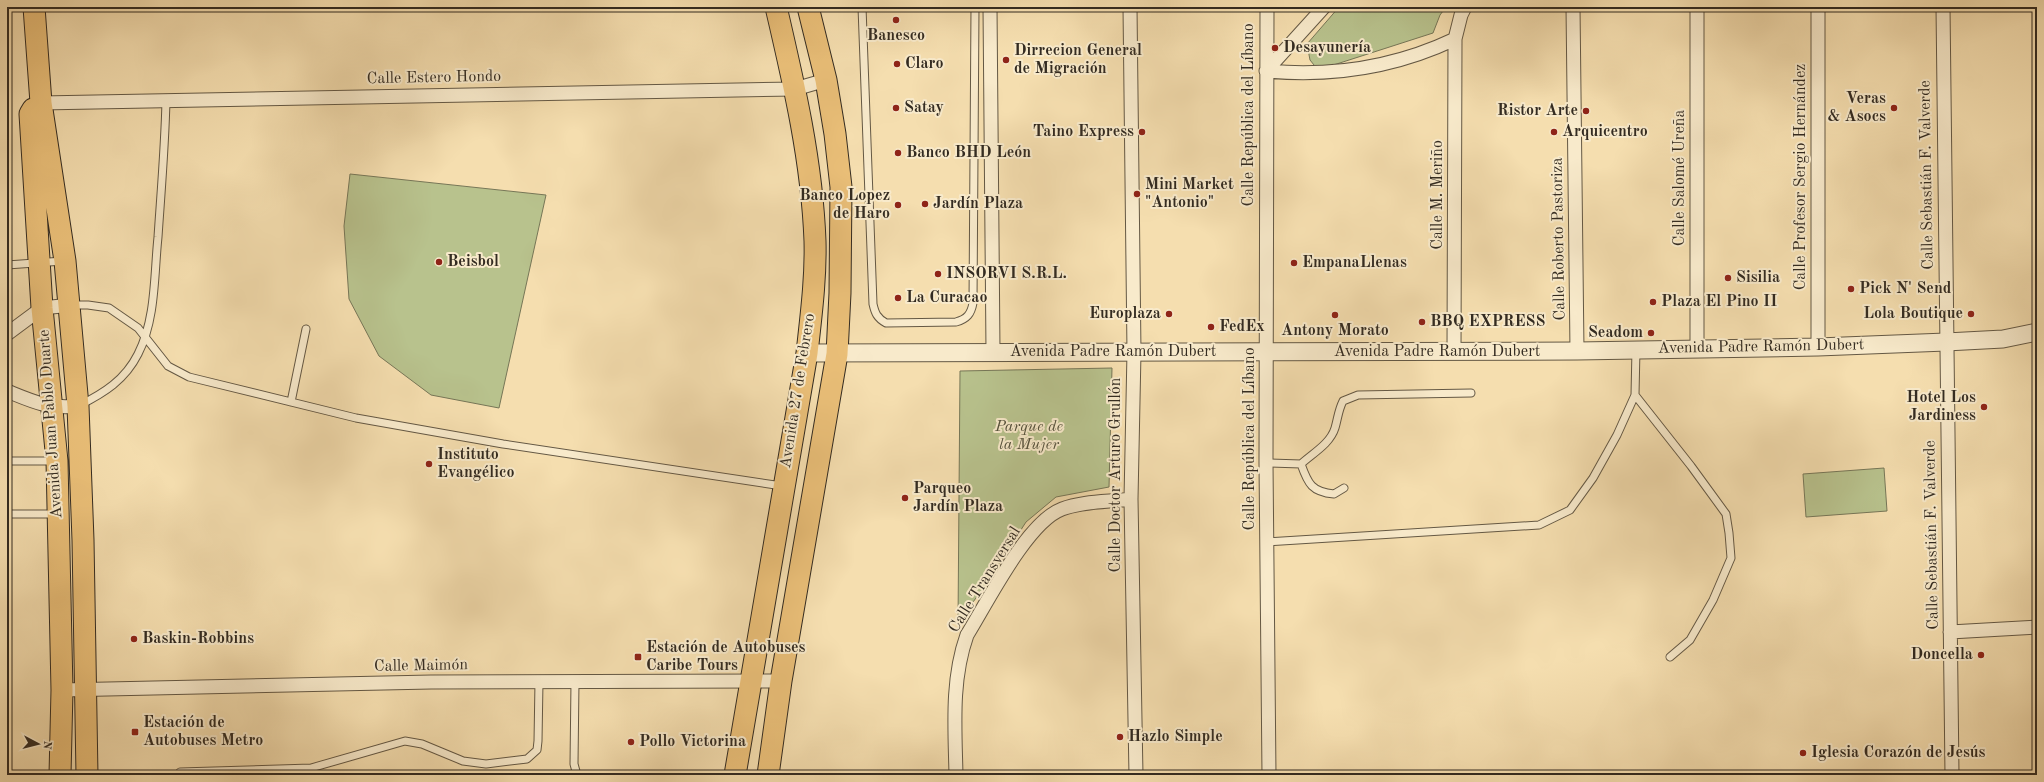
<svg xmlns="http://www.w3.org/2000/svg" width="2044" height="782" font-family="'Old Standard TT',serif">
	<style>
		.green { fill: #b8c28d; stroke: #767657 }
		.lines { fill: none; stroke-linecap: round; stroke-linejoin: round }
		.service-casing { stroke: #645844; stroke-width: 9 }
		.minor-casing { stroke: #645844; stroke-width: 15 }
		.tertiary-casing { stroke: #645844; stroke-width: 19 }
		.primary-casing { stroke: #332b21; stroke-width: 23 }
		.service { stroke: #f8eacb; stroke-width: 7 }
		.minor { stroke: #f8eacb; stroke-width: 13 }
		.tertiary { stroke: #f8eacb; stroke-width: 17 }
		.primary { stroke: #eabf78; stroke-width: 21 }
		.poi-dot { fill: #8f2418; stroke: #f8eacb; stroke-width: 1.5 }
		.labels { text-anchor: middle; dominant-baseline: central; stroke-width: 4; stroke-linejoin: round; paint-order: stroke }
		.poi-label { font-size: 16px; font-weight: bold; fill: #332b21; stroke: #f8eacb; text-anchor: start }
		.street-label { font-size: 16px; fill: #332b21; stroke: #f8eacb }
		.park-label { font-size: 16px; font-style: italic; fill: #54513c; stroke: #f8eacb }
	</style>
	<rect width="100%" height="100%" fill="#f5deaf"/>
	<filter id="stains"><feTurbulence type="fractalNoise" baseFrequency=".005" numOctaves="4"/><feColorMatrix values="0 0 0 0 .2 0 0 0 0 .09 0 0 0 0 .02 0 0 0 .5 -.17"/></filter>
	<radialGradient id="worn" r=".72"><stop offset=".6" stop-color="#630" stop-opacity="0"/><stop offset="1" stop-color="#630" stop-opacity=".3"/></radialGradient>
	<path class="green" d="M1339,7H1446L1440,15L1433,33L1318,70L1310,60L1307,44Z
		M350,174L546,195L499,408L431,395L379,356L349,299L344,226Z
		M1112,368L1109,487L1056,497L1026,522L986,584L958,623L960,371Z
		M1884,468L1887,511L1806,517L1803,474Z"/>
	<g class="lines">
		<g class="service-casing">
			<path id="service" d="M862,7L873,304C875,313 877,318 886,323L956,322C967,319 971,314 973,303L975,7
				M7,265L63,261
				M71,305H88L109,308L138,328L168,366L189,377L356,418L503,444L782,486
				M1635,395L1691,466L1726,514L1729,533L1731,558L1713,600L1690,640L1670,657
				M291,402L306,329
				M80,405C104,393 125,380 138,354C156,319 154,275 158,237C161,192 165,146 166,100
				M7,461H55
				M1266,463L1301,464C1313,453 1330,444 1335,428C1338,418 1338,411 1343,401L1358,395L1471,393
				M1301,464C1308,484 1312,492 1334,494L1344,488
				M7,514H57
				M1267,542L1539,525L1570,510L1593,478L1617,435L1635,395L1636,349
				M575,682L574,764L577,775
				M180,772L311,768L405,741L422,744L463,761L486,764L527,759L537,750L538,741L539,682"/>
		</g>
		<g class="minor-casing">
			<path id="minor" d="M990,7L993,351
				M1130,7L1134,352L1131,499L1136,775
				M1267,7L1266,463L1269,775
				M1573,7L1577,351
				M1943,7L1952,775
				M1266,71C1331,77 1396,67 1455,39
				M1266,71L1324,7
				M41,103L795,89L826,80
				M7,334L42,308L71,305
				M1818,347V7
				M1697,348V7
				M1454,351L1455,39L1461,15L1465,7
				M7,391C34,402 48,409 78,406
				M1950,632L2037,627
				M62,690L431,682L781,681
				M956,775C955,728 951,680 967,635C987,603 1027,522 1062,509C1083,501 1109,502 1131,499"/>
		</g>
		<g class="tertiary-casing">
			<path id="tertiary" d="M807,353L1577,351L1818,347L1946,342L2003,339L2037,332"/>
		</g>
		<g class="primary-casing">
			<path id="primary" d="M34,7L41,103L65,261L78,406L83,540L87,775
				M33,109L30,114L42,308L57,461L62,690L60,775
				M735,775L807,353C811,316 816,278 815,241C812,161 794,84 776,7
				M768,775L781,681L837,354L840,293L841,187L835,134L826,80L808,7"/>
		</g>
		<use href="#service" class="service"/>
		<use href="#minor" class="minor"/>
		<use href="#tertiary" class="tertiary"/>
		<use href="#primary" class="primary"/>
	</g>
	<g class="poi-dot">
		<circle cx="896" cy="20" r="4"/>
		<circle cx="1275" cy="48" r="4"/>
		<circle cx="1006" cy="60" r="4"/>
		<circle cx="897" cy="64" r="4"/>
		<circle cx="896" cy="108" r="4"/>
		<circle cx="1894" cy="108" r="4"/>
		<circle cx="1586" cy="111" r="4"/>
		<circle cx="1142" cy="132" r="4"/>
		<circle cx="1554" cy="132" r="4"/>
		<circle cx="898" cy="153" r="4"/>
		<circle cx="1137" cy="194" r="4"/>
		<circle cx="925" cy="204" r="4"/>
		<circle cx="898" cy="205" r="4"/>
		<circle cx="439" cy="262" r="4"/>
		<circle cx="1294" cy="263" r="4"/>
		<circle cx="938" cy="274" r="4"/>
		<circle cx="1728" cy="278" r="4"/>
		<circle cx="1851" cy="289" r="4"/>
		<circle cx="898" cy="298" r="4"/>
		<circle cx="1653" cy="302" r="4"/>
		<circle cx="1169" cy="314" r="4"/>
		<circle cx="1971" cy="314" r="4"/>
		<circle cx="1335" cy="315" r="4"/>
		<circle cx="1422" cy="322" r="4"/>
		<circle cx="1211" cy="327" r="4"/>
		<circle cx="1651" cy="333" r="4"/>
		<circle cx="1984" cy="407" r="4"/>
		<circle cx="429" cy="464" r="4"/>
		<circle cx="905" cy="498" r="4"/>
		<circle cx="134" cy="639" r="4"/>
		<circle cx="1981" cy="655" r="4"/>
		<rect x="634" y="653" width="8" height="8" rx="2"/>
		<rect x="131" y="728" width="8" height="8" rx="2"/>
		<circle cx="1120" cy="737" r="4"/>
		<circle cx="631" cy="742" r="4"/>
		<circle cx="1803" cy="753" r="4"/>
	</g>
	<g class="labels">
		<g class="poi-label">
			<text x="896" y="36" text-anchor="middle">Banesco</text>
			<text x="1283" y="48">Desayunería</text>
			<text x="1014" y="51">Dirrecion General<tspan x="1014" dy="18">de Migración</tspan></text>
			<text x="905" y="64">Claro</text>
			<text x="1886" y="99" text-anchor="end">Veras<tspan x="1886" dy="18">&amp; Asocs</tspan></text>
			<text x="904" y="108">Satay</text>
			<text x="1578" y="111" text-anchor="end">Ristor Arte</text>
			<text x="1134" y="132" text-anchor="end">Taino Express</text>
			<text x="1562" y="132">Arquicentro</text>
			<text x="906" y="153">Banco BHD León</text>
			<text x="1145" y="185">Mini Market<tspan x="1145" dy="18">"Antonio"</tspan></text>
			<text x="890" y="196" text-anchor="end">Banco Lopez<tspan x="890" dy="18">de Haro</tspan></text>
			<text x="933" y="204">Jardín Plaza</text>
			<text x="447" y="262">Beisbol</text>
			<text x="1302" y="263">EmpanaLlenas</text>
			<text x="946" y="274">INSORVI S.R.L.</text>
			<text x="1736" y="278">Sisilia</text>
			<text x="1859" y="289">Pick N' Send</text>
			<text x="906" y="298">La Curacao</text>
			<text x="1661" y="302">Plaza El Pino II</text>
			<text x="1161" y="314" text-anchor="end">Europlaza</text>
			<text x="1963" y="314" text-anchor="end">Lola Boutique</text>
			<text x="1430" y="322">BBQ EXPRESS</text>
			<text x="1219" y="327">FedEx</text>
			<text x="1335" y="331" text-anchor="middle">Antony Morato</text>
			<text x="1643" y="333" text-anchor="end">Seadom</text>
			<text x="1976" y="398" text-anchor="end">Hotel Los<tspan x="1976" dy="18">Jardiness</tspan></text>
			<text x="437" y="455">Instituto<tspan x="437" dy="18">Evangélico</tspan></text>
			<text x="913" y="489">Parqueo<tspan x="913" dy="18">Jardín Plaza</tspan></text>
			<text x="142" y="639">Baskin-Robbins</text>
			<text x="646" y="648">Estación de Autobuses<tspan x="646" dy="18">Caribe Tours</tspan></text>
			<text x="1973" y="655" text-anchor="end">Doncella</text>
			<text x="143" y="723">Estación de<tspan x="143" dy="18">Autobuses Metro</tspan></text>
			<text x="1128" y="737">Hazlo Simple</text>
			<text x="639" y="742">Pollo Victorina</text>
			<text x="1811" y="753">Iglesia Corazón de Jesús</text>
		</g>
		<g class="street-label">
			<text transform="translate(434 78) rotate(-1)">Calle Estero Hondo</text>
			<text transform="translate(1249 115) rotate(-90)">Calle República del Líbano</text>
			<text transform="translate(1927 175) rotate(-91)">Calle Sebastián F. Valverde</text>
			<text transform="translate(1801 177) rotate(-90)">Calle Profesor Sergio Hernández</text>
			<text transform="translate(1680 178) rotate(-90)">Calle Salomé Ureña</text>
			<text transform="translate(1438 195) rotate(-90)">Calle M. Meriño</text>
			<text transform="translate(1559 239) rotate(-91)">Calle Roberto Pastoriza</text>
			<text transform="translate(1761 347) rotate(-1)">Avenida Padre Ramón Dubert</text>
			<text x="1113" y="352">Avenida Padre Ramón Dubert</text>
			<text x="1437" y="352">Avenida Padre Ramón Dubert</text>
			<text transform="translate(798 391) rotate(-81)">Avenida 27 de Febrero</text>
			<text transform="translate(51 424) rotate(-94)">Avenida Juan Pablo Duarte</text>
			<text transform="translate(1250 439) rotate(-90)">Calle República del Líbano</text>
			<text transform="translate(1116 475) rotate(-90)">Calle Doctor Arturo Grullón</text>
			<text transform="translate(1932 535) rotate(-91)">Calle Sebastián F. Valverde</text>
			<text transform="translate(985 580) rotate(-58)">Calle Transversal</text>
			<text transform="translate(421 666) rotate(-1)">Calle Maimón</text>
		</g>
		<g class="park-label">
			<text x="1029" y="427">Parque de<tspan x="1029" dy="18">la Mujer</tspan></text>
		</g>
	</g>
	<rect width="2044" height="782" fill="none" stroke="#f5deaf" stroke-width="24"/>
	<rect x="8" y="8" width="2028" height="766" fill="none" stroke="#332b21" stroke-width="2"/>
	<rect x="12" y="12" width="2020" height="758" fill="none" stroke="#332b21"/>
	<g transform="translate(38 744) rotate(97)" stroke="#f8eacb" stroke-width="3" paint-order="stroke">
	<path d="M0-3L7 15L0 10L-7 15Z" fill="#332b21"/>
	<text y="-6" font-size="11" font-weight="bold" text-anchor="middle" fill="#332b21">N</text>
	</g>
	<rect width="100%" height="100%" filter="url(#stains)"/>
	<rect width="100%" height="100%" fill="url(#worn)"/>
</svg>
